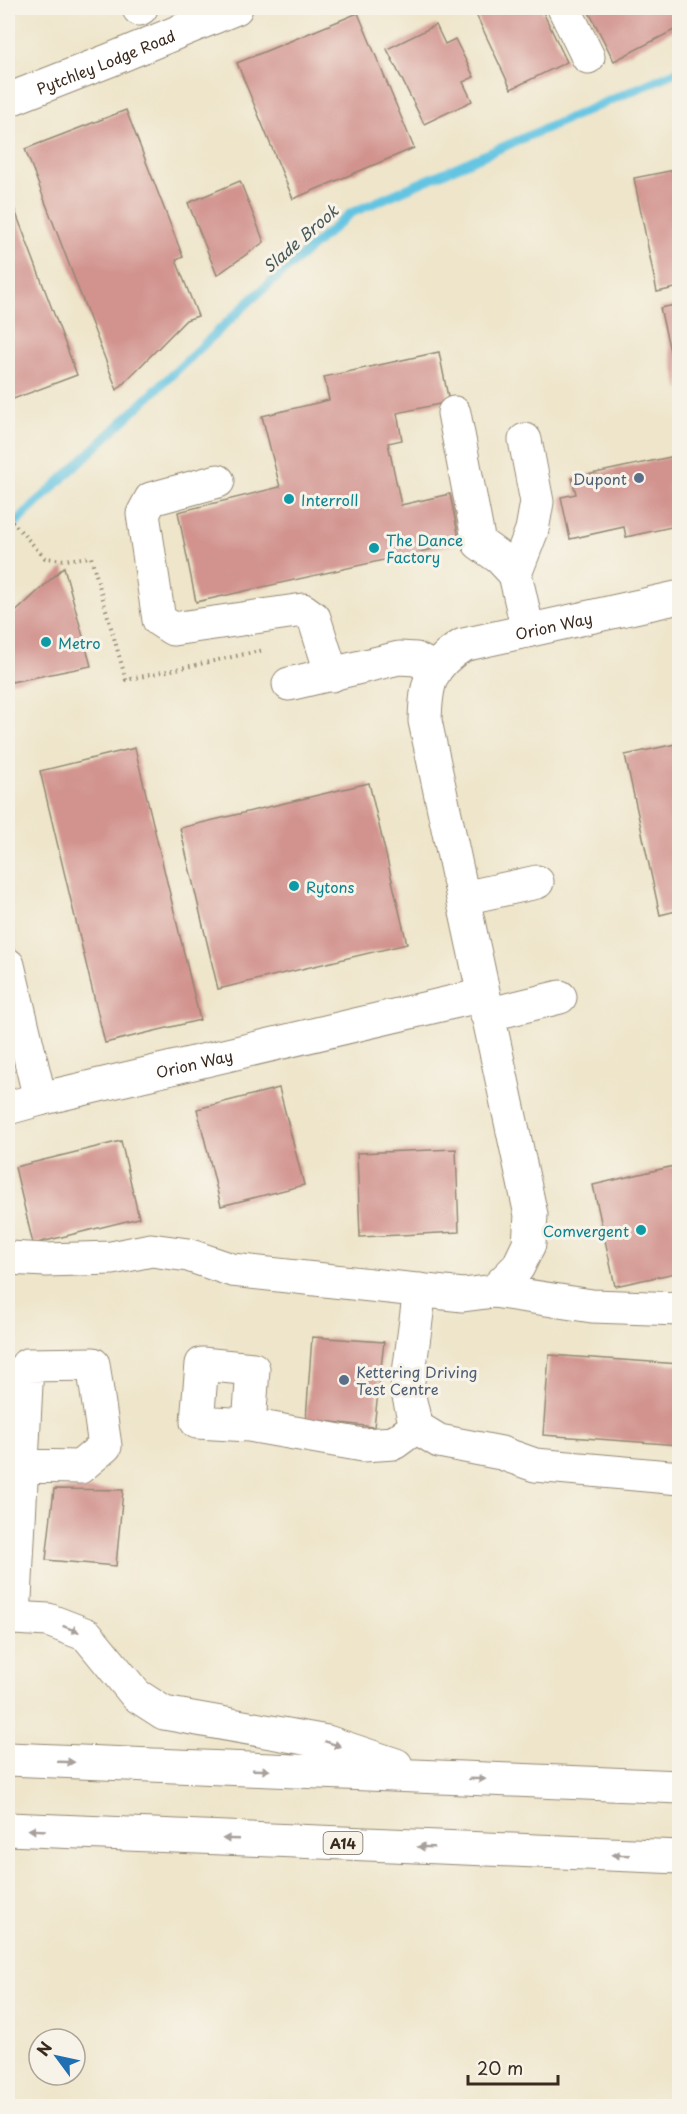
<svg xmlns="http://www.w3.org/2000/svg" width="687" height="2114" font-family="'Playpen Sans',sans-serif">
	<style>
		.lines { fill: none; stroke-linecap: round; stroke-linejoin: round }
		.stream { stroke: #64c4e2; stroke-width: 9 }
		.building { fill: #d2938e }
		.minor-casing { stroke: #948874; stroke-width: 35 }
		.highway-casing { stroke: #948874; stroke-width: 35 }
		.path { stroke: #948874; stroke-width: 4; stroke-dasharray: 1.5 4.5; stroke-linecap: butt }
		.minor { stroke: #fff; stroke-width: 33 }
		.highway { stroke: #fff; stroke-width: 33 }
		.oneway { fill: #a79f9a }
		.service-dot { fill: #5c6f8a; stroke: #f7f3e8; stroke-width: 2 }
		.culture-dot { fill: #0f9aa8; stroke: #f7f3e8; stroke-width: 2 }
		.labels { text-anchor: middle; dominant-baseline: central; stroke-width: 6; stroke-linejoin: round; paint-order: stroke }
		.shield { fill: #f7f3e8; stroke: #73665b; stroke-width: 1.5 }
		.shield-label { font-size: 14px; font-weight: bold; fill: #3b2a1e }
		.street-label { font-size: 15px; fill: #3b2a1e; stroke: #f7f3e8 }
		.service-label { font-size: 15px; fill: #4e5e75; stroke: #f7f3e8; text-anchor: end }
		.culture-label { font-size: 15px; fill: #0d838f; stroke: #f7f3e8; text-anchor: start }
		.water-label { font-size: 16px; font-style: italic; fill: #475859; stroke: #f7f3e8 }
	</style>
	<rect width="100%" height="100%" fill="#f7f3e8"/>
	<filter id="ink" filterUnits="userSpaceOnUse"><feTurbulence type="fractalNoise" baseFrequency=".0167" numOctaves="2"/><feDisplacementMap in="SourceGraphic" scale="12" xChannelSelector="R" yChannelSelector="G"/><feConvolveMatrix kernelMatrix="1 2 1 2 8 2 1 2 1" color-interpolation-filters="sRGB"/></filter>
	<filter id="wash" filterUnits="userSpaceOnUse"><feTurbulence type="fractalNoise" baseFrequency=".008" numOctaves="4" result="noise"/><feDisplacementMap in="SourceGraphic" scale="24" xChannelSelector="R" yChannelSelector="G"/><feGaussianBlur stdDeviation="1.35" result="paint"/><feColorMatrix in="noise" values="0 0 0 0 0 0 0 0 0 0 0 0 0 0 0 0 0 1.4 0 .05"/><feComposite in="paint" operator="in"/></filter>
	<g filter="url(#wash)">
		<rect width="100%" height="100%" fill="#eee5ca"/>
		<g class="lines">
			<path class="stream" d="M8,530L253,298L351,213L680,70"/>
		</g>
		<g id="blocks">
			<path class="building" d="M473,8H541L567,62L511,89Z
				M587,8H680V27L614,61Z
				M358,13L414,148L293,199L237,63Z
				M436,25L445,44L455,39L474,77L463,82L472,101L424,124L387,49Z
				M126,110L183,257L176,260L198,316L186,320L117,390L25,149Z
				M680,169V287L657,292L634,178Z
				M240,181L264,242L217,275L188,203Z
				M8,192L77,375L8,401Z
				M680,304V389L679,390L660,308Z
				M439,352L449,402L397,413L402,440L388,443L401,505L450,494L460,543L196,602L178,512L280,487L262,416L329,400L324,377Z
				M680,455V516L674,517L676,526L626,537L624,527L570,539L561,497L576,494L572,478Z
				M64,567L91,666L11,682L8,664V619Z
				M680,743V910L660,915L625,755Z
				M135,748L200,1020L105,1043L40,771Z
				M369,783L407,944L218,989L180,828Z
				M279,1088L304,1185L221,1206L197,1109Z
				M121,1141L139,1218L33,1244L15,1167Z
				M456,1149L459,1232L360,1237L357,1153Z
				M674,1166L680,1189V1272L615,1286L593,1185Z
				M312,1337L384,1342L374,1427L306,1419Z
				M549,1355L680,1364V1445L543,1435Z
				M54,1489L123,1490L116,1566L46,1560Z"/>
		</g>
	</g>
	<g filter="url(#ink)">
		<use href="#blocks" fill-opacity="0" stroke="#948874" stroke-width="1.5"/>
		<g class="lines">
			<g class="minor-casing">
				<g id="minor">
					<path d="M564,8L588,57"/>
					<path d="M139,9L141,8"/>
					<path id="s1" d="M8,100L110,60L236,8"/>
					<path d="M454,413L479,543L500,558L515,574"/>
					<path d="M525,440L537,502L532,530L515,574L528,631"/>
					<path d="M218,481L151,499L143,514L159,620L173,629L303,610L314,618L332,675"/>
					<path d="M289,684L399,658L416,659L435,669"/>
					<path d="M463,898L537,882"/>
					<path id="s2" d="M8,965L40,1099L483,995"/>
					<path d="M487,1015L560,997"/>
					<path d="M8,1108L40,1099"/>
					<path id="s3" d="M8,1258L46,1260L112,1258L151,1250L188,1255L232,1270L463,1295L494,1291L518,1267L529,1244L531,1215L425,721C426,684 429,666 463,645L680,597"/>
					<path d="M420,1290L407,1388L416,1427L439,1441L501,1453L535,1465L680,1478"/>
					<path d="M494,1291L592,1306L680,1309"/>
					<path d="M249,1425L253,1369L202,1364L197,1422L249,1425L363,1445L394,1443L416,1427"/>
					<path d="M8,1618H14L27,1365L93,1364L105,1446L80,1467L22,1466"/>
				</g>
			</g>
			<g class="highway-casing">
				<path id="highway" d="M14,1618L48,1620L87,1635L136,1695L164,1713L327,1742L396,1765
					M8,1759L680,1787
					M8,1829L680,1857"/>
			</g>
			<path class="path" d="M8,517L45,558L65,560L91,557L126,680L264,650"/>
			<use href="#minor" class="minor"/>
			<use href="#highway" class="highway"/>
		</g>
		<defs><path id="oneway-solid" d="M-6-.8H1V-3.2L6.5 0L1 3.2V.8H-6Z" transform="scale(1.5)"/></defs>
		<g class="oneway">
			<use href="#oneway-solid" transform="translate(71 1629) rotate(21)"/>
			<use href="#oneway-solid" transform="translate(333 1744) rotate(18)"/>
			<use href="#oneway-solid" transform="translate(66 1762) rotate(2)"/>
			<use href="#oneway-solid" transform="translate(261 1770) rotate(2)"/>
			<use href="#oneway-solid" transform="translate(477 1779) rotate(2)"/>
			<use href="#oneway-solid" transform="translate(37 1830) rotate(-177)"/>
			<use href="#oneway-solid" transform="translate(231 1839) rotate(-178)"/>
			<use href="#oneway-solid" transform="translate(426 1847) rotate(-178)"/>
			<use href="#oneway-solid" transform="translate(621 1855) rotate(-178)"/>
		</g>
	</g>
	<g class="service-dot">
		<circle cx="639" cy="478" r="6"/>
		<circle cx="344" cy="1380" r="6"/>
	</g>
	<g class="culture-dot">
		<circle cx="289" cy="499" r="6"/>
		<circle cx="374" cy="548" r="6"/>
		<circle cx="46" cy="642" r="6"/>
		<circle cx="294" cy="886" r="6"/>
		<circle cx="641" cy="1230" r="6"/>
	</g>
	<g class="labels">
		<rect class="shield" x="323.5" y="1832" width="39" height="22" rx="4.5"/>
		<g class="shield-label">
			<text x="343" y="1843">A14</text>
		</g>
		<g class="street-label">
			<text stroke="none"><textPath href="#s1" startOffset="105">Pytchley Lodge Road</textPath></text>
			<text stroke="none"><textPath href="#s3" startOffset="1268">Orion Way</textPath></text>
			<text stroke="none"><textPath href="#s2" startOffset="296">Orion Way</textPath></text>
		</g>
		<g class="service-label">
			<text x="627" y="478">Dupont</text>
			<text x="356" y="1371" text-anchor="start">Kettering Driving<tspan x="356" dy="17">Test Centre</tspan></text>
		</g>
		<g class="culture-label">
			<text x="301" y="499">Interroll</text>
			<text x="386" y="539">The Dance<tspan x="386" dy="17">Factory</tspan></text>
			<text x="58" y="642">Metro</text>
			<text x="306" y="886">Rytons</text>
			<text x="629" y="1230" text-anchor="end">Comvergent</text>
		</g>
		<g class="water-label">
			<text transform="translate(300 238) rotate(-41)">Slade Brook</text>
		</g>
	</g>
	<rect width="687" height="2114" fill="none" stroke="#f7f3e8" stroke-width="30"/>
	<g transform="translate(57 2057) rotate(303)"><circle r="28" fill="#f7f3e8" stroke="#aca397" stroke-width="1.5"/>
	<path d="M0-4.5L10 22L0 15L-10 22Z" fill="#1f6fb2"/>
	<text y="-9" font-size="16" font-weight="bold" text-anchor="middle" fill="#3b2a1e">N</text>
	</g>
	<path d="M468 2075v9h90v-9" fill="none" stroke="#3b2a1e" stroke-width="3"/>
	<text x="477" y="2075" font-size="18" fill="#3b2a1e" stroke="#f7f3e8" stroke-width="4.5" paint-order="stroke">20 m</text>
</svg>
